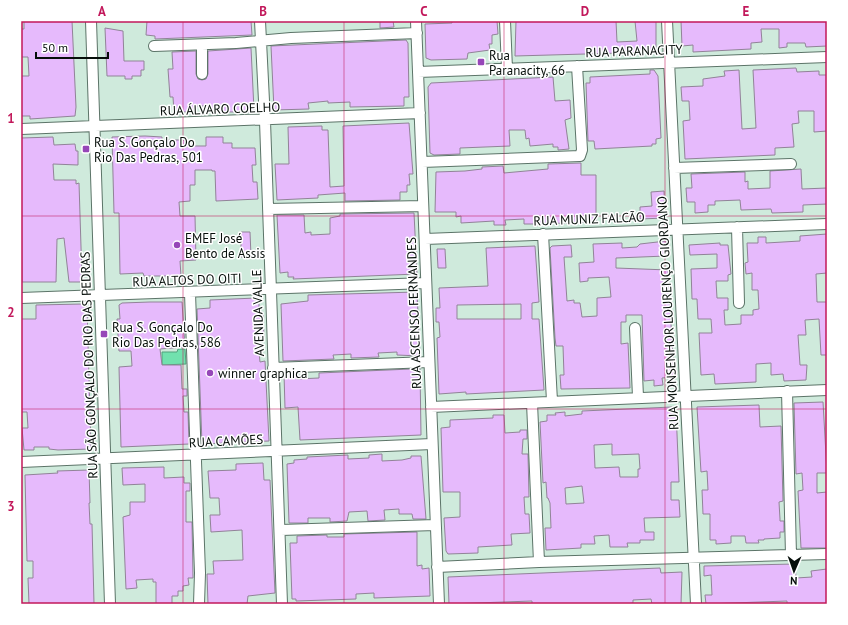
<svg xmlns="http://www.w3.org/2000/svg" width="848" height="625" font-family="'PT Sans',sans-serif">
	<style>
		.water { fill: #71e1ae; stroke: #51a27d }
		.building { fill: #e6bafc; stroke: #918398; fill-rule: evenodd }
		.lines { fill: none; stroke-linecap: round; stroke-linejoin: round }
		.minor-casing { stroke: #5c7468; stroke-width: 12 }
		.minor { stroke: #fff; stroke-width: 10 }
		.grid { fill: none; stroke: #c2185b; stroke-width: 1; stroke-opacity: 0.55 }
		.poi-dot { fill: #9647b8; stroke: #fff; stroke-width: 1.5 }
		.labels { text-anchor: middle; dominant-baseline: central; stroke-width: 3; stroke-linejoin: round; paint-order: stroke }
		.street-label { font-size: 13px; fill: #060e0a; stroke: #fff }
		.poi-label { font-size: 13px; fill: #060e0a; stroke: #fff; text-anchor: start }
		.neatline { fill: none; stroke: #c2185b; stroke-width: 1.5 }
		.grid-label { font-size: 13px; text-anchor: middle; font-weight: bold; fill: #c2185b }
	</style>
	<rect width="100%" height="100%" fill="#cfeadc"/>
	<path class="water" d="M178,349H185L186,364L162,365V352H177Z"/>
	<path class="building" d="M24,21H72L76,107L75,116L30,119V116H21V76H29L28,57H21V29H24Z
		M147,21H251L252,35L155,39V36L146,35Z
		M380,21H393L394,27L380,28Z
		M452,21H497L498,34L492,35V44H489L490,50L468,53L467,59L431,60L426,58L425,24L452,23Z
		M516,21H616L617,42L637,41L635,21H656V52L515,56Z
		M681,21H827V46L806,47L805,43H787V47L779,48V29H761L762,42L751,43V49L693,52V45L682,46Z
		M105,28L123,31L124,61H144V70H141V76H132V79H125V76H107Z
		M406,40L408,43L409,97H404V106L350,107V102L328,103V101L308,103L309,109L274,110L271,46Z
		M251,48L254,110L251,112H210V106H194V112H174L173,97H170L168,69H173L172,52L196,51V74L198,79L202,80L206,79L208,74V51Z
		M796,68L797,72L819,71V75H827V131L814,132V111H798L799,123L792,124L794,147L775,148V155L685,159L683,121L690,120L689,101H682L681,87L703,86V79L725,76L724,71L739,70L742,129L756,128L753,70Z
		M650,70H654L658,76L661,138L656,139V144H652V146L595,149L594,141H588L586,83H590V77L650,74Z
		M553,77L555,101L570,100L571,118L565,120L569,149L558,150V147H553V144L530,146L529,138L526,139L525,130H509L510,146L460,148V154L434,155L430,153L428,87L431,83Z
		M409,123L413,174H409L410,185H407V192H400V200L345,201V193L318,195V198L277,200L275,164H289L288,127L322,126V130H328L330,187L344,186L343,126Z
		M145,136L162,137V140H188V146H206V137H223V143H232V148H255L256,165H252L253,182H257L258,199L216,201L215,171H212V170H195V185H190V201L179,202L180,216H195L196,260L180,261L181,276H144L143,273L120,274L119,213H114L112,137Z
		M53,137L54,145L75,144L76,151H78V165L53,164L54,180H76V184L79,183L82,279L80,282H69L64,238L57,239L56,282H22L21,138Z
		M581,163V175H596V222L538,224H524V219L505,220L506,225H494V221L461,223V216L456,217V212H435L436,172L465,171L482,169V167L503,166L504,173L548,169V164Z
		M801,169L802,189L827,188V204L803,205V212L772,213L771,209L741,210L740,200L715,201V205H708V212L695,213V202H687L686,188H692L691,174L745,172V182L748,181V189L770,188V171Z
		M664,191L665,218L640,219V207L652,206L651,192Z
		M414,213L417,274L293,279L294,277H288V272L280,273L277,215H304L305,233L311,232V235L330,234V218L340,216V214Z
		M241,232H250L251,256L241,257Z
		M827,234V273L816,274L817,302H827V355H821L819,319L805,320L806,335H798L800,365H807L806,380L784,381L783,374L771,375V363L756,364V382L715,384L714,374L701,375L699,333H712L711,319H698L697,299H692L691,269L717,268V254L690,255L689,245L720,243V245H728L731,274L728,275V281H716L717,298H728V310H724L725,325L741,324V315H753V310L759,309L758,290H752V273L746,274L745,263L748,262L747,243H758V237H766V243L800,241V236Z
		M666,241V256L616,258V268L668,270L674,377L662,378L663,385L654,386V380L644,381L642,315H626V322H621V344L628,343L630,388L561,389L560,375H564L563,346H556L555,338L550,248L552,246L571,245L572,257H564L567,301L574,300V303H580L582,317L597,316V298L611,297L609,277L588,278V281L580,282L579,263L594,262L593,244L622,243V248L637,247L640,244Z
		M535,246L539,302L532,303V319H539L544,390L466,394V392L439,394L437,338L440,337L439,322H436V308H440L439,288L488,286L486,248ZM521,304V319H457V305Z
		M437,249H445L446,268H438Z
		M417,292L420,356L397,355V352L378,353L379,357L351,358V354L333,355L334,359L283,361L281,304L308,301V295Z
		M256,298V303H259V314H263L264,337L259,338V352L260,362L265,361L269,441L202,444L197,309L210,308V300Z
		M150,302H182L185,347L160,349L162,365H181L182,389H187V396H183L184,412H188L189,444L121,447L119,367L132,366L131,351H119L117,319H120L119,305L122,303Z
		M83,304L87,307L91,449L58,450L49,449V447H34V450H24L22,428H28L27,412H21V319H36V305Z
		M411,369H420L421,435L300,440L298,407L285,408L284,374H297V379L319,378V373Z
		M823,402L827,473H817V493L827,492V548H801L798,491L803,490L802,473L796,474L794,403Z
		M759,405L760,427L781,426L783,501L779,502L780,519V521H784V532H780V538L764,539V540H758L759,543H746L745,536H731V543L716,544V540H710V514H703L702,490H708L707,471L701,472L697,407Z
		M672,407L676,410L679,482H671V500H679L680,517L644,518L645,532H654V540H640V543H627L628,547H610L609,535L594,536L595,544H581V548L546,550L545,528H551L550,503L548,498H547L546,482L543,483L540,422L547,421V415H556L555,413L565,412V416L582,414V411ZM612,444V455L639,454L640,469H638V477H620L619,467L595,468L594,445ZM582,486L584,503L566,504L565,488Z
		M493,415H504L505,433L520,432V430H527V439H523L522,454H528L529,497H524L525,514H529L530,533L511,534L512,545L478,547V553L448,554L446,551L444,518L460,517V492H443L441,428L450,427V420L493,418Z
		M382,454V461L402,460L411,458V456H421L426,519H413L412,514H399V509L384,510L385,520L368,521L367,511L349,512L347,521L330,522V518H308V523H289L287,464L294,463V460L307,459V457L348,455V459L369,458V455Z
		M263,463L264,480H270L275,593L248,596L247,604H208L207,574H214L213,561L243,560L242,530L211,532L210,515H220L219,498H210L208,471L236,470V464Z
		M164,467V478L184,477V483H190V491H186V522H192L193,578H188L189,585L183,586V591H178V596H172V604H156V582H153V579L136,580L137,588L126,589L123,517L130,515V502H145V484L123,485L122,468Z
		M89,470L90,503H89L90,524H92L94,604H29L28,578H33V561H27L25,475L58,473L57,471Z
		M417,532V566L422,565V569L429,568L430,596L374,598V593L356,594V599L296,601V599H292L290,543H297V536L327,535V537H344V534Z
		M795,564L796,578L812,577L811,571L827,569V604H787V601L706,604L705,595H712L711,575L704,576V566Z
		M660,568L661,573L682,572L681,604H652L651,599L633,600V603L626,604H532V601L449,604L448,577Z"/>
	<g class="lines">
		<g class="minor-casing">
			<path id="minor" d="M91,21L110,604
				M260,21L265,121L282,604
				M416,21L439,604
				M505,21L507,69
				M667,21L696,604
				M202,45V74
				M154,46L236,43L291,38L417,33
				M418,72L827,57
				M21,129L420,113
				M422,162L580,156L582,150L577,66
				M674,168L791,164
				M268,209L423,206
				M737,227L739,303
				M543,234L552,401
				M425,239L827,224
				M190,293L200,573L199,604
				M21,298L426,283
				M635,328L638,397
				M273,368L429,362
				M787,391L791,555
				M532,403L539,562
				M431,407L827,390
				M21,462L432,444
				M281,530L435,525
				M437,567L539,562L827,554"/>
		</g>
		<use href="#minor" class="minor"/>
	</g>
	<path class="grid" d="M183,21V604M344,21V604M504,21V604M665,21V604M21,216H827M21,409H827"/>
	<g class="poi-dot">
		<rect x="477" y="58" width="8" height="8" rx="2"/>
		<rect x="82" y="145" width="8" height="8" rx="2"/>
		<circle cx="177" cy="245" r="4"/>
		<rect x="100" y="330" width="8" height="8" rx="2"/>
		<circle cx="210" cy="373" r="4"/>
	</g>
	<g class="labels">
		<g class="street-label">
			<text transform="translate(634 51) rotate(-2)">RUA PARANACITY</text>
			<text transform="translate(220 109) rotate(-2)">RUA ÁLVARO COELHO</text>
			<text transform="translate(589 219) rotate(-2)">RUA MUNIZ FALCÃO</text>
			<text transform="translate(187 280) rotate(-2)">RUA ALTOS DO OITI</text>
			<text transform="translate(258 313) rotate(-92)">AVENIDA VALLE</text>
			<text transform="translate(414 313) rotate(-92)">RUA ASCENSO FERNANDES</text>
			<text transform="translate(668 313) rotate(-93)">RUA MONSENHOR LOURENÇO GIORDANO</text>
			<text transform="translate(89 365) rotate(-92)">RUA SÃO GONÇALO DO RIO DAS PEDRAS</text>
			<text transform="translate(226 441) rotate(-3)">RUA CAMÕES</text>
		</g>
		<g class="poi-label">
			<text x="489" y="55">Rua<tspan x="489" dy="15">Paranacity, 66</tspan></text>
			<text x="94" y="142">Rua S. Gonçalo Do<tspan x="94" dy="15">Rio Das Pedras, 501</tspan></text>
			<text x="185" y="238">EMEF José<tspan x="185" dy="15">Bento de Assis</tspan></text>
			<text x="112" y="327">Rua S. Gonçalo Do<tspan x="112" dy="15">Rio Das Pedras, 586</tspan></text>
			<text x="218" y="373">winner graphica</text>
		</g>
	</g>
	<rect width="848" height="625" fill="none" stroke="#ffffff" stroke-width="44"/>
	<g transform="translate(794 571) rotate(182)" stroke="#ffffff" stroke-width="3" paint-order="stroke">
	<path d="M0-3L7 15L0 10L-7 15Z" fill="#060e0a"/>
	<text y="-6" font-size="11" font-weight="bold" text-anchor="middle" fill="#060e0a">N</text>
	</g>
	<path d="M36 52v6h72v-6" fill="none" stroke="#060e0a" stroke-width="2"/>
	<text x="42" y="52" font-size="12" fill="#060e0a" stroke="#ffffff" stroke-width="3" paint-order="stroke">50 m</text>
	<rect x="22" y="22" width="804" height="581" class="neatline"/>
	<g class="grid-label">
		<text x="102" y="16">A</text>
		<text x="263" y="16">B</text>
		<text x="424" y="16">C</text>
		<text x="585" y="16">D</text>
		<text x="746" y="16">E</text>
		<text x="11" y="123">1</text>
		<text x="11" y="317">2</text>
		<text x="11" y="511">3</text>
	</g>
</svg>
